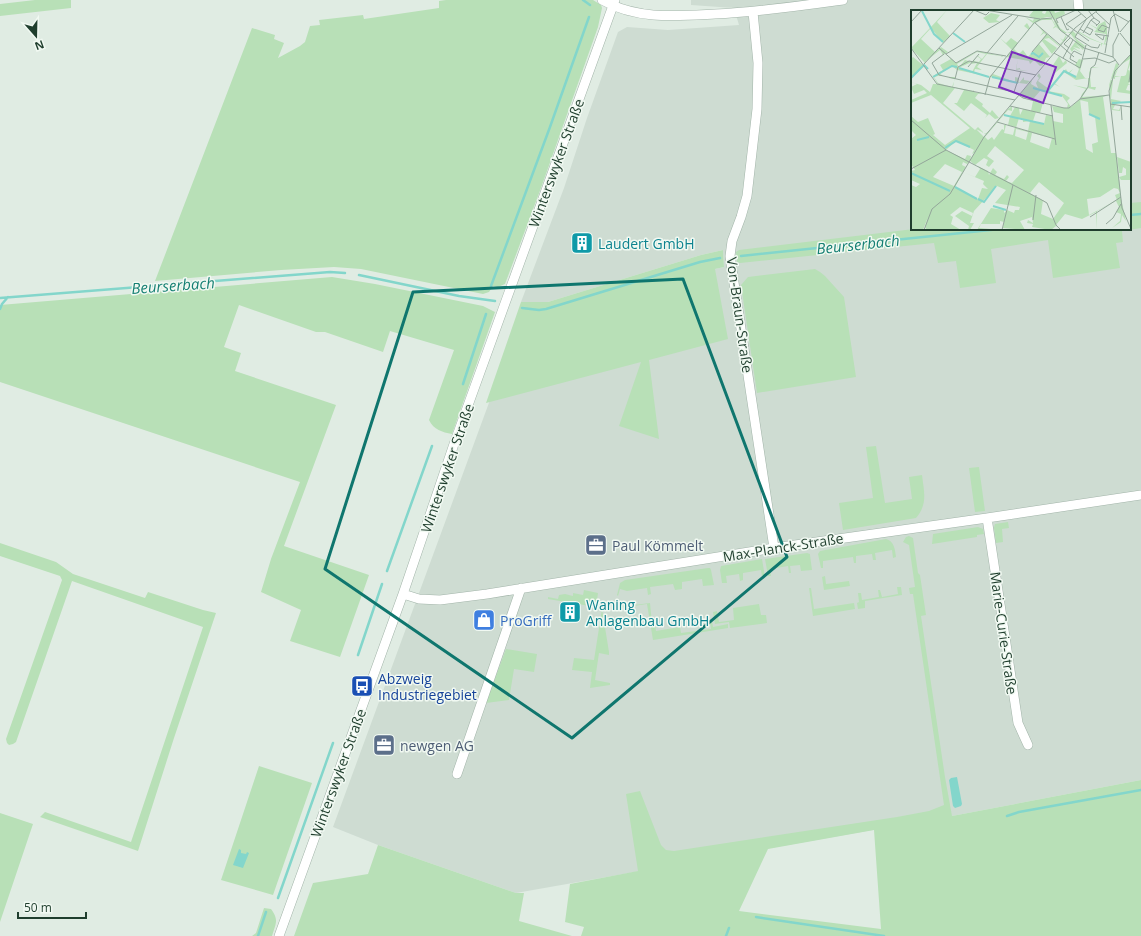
<svg xmlns="http://www.w3.org/2000/svg" width="1141" height="936" font-family="'Open Sans',sans-serif">
	<style>
		.built { fill: #cedcd2; fill-rule: evenodd }
		.green { fill: #b8e0b7; fill-rule: evenodd }
		.water { fill: #83d6cb }
		.lines { fill: none; stroke-linecap: round; stroke-linejoin: round }
		.stream { stroke: #83d6cb; stroke-width: 2.5 }
		.minor-casing { stroke: #a2b4a9; stroke-width: 10 }
		.minor { stroke: #fff; stroke-width: 9 }
		.marked { fill: none; stroke: #0f766e; stroke-width: 3; stroke-linejoin: round }
		.labels { text-anchor: middle; dominant-baseline: central; stroke-width: 3; stroke-linejoin: round; paint-order: stroke }
		.street-label { font-size: 14px; fill: #1f3e2d; stroke: #f1f9f2 }
		.culture-label { font-size: 14px; fill: #0d838f; stroke: #f1f9f2; text-anchor: start }
		.service-label { font-size: 14px; fill: #4e5e75; stroke: #f1f9f2; text-anchor: start }
		.shop-label { font-size: 14px; fill: #366cbe; stroke: #f1f9f2; text-anchor: start }
		.transit-label { font-size: 14px; fill: #164399; stroke: #f1f9f2; text-anchor: start }
		.water-label { font-size: 15px; font-style: italic; fill: #147f72; stroke: #f1f9f2 }
		.inset-river { fill: none; stroke: #83d6cb; stroke-width: 2 }
		.inset-road { fill: none; stroke: #93a69a; stroke-width: 1 }
		.view { fill: #7b2cbf; fill-opacity: 0.15; stroke: #7b2cbf; stroke-width: 2 }
		.inset-edge { fill: none; stroke: #1f3e2d; stroke-width: 2 }
	</style>
	<rect width="100%" height="100%" fill="#e0ece3"/>
	<path class="built" d="M691,0H1141V780L952,816L516,893L378,845L333,827L490,400L715,269L724,267L723,250L701,255L548,302H521L564,188L587,118L618,32L627,27L668,30L739,25L734,8L691,5ZM912,11H1130V229H912Z"/>
	<path class="green" d="M35,0H71V8L0,16V4Z
		M446,0H593L601,5L602,8L598,27L541,188L505,284L498,287L493,286L489,292L483,294L361,269L334,267L281,270L155,281L252,28L275,35L274,39L284,43L278,58L300,46L305,42L310,26L320,25L319,20L363,15L364,19L439,8V1Z
		M1141,202V228L1122,231L1123,242L1116,243L1120,268L1053,278L1048,240L991,249L996,283L960,288L956,261L938,263L934,243L740,263L737,262L736,252L739,250L914,229H1130V203Z
		M723,250L724,267L715,269L728,339L649,360L659,439L619,426L641,362L486,403L521,302H548L701,255Z
		M815,269L820,272L825,276L844,297L856,377L757,393L741,285L748,277Z
		M332,277L375,284L483,306L495,312L452,434C442,432 434,430 429,420L454,350L390,331L383,352L325,332H316L239,305L224,347L241,353L235,371L336,405L284,546L369,575L340,657L290,641L301,610L261,592L271,559L300,482L0,382V305Z
		M876,446L885,503L912,499L909,477L922,475C924,492 928,504 916,518L843,530L839,503L873,498L866,447Z
		M979,467L985,511L975,512L969,468Z
		M1008,522L1009,528L1002,529L1003,542L996,543L994,528L995,524Z
		M978,527L983,529L984,534L977,535V537L932,544L933,534Z
		M909,536L913,538L918,573L920,575L926,615L921,616L945,777L952,816L1141,780V936H581L584,927L565,922L570,884L638,871L626,794L640,791L661,845L666,850L674,851L897,817L929,811L944,805L913,594H910L909,588L915,587L909,545L903,542L906,537ZM874,830L881,929L739,911L768,849Z
		M886,539C894,541 895,549 896,557L893,558L892,550L875,553L876,560H873L872,554L856,556V563H854L853,557L823,561V568H821L818,554L820,551Z
		M0,543L56,562L73,574L145,598L148,592L203,610L216,613L174,738L138,851L40,817L45,812L131,842L203,627L72,581L16,742L13,744L9,745L7,743L6,739L62,580L60,576L0,556Z
		M807,553L810,554V555L812,570L801,571L800,565L790,566L791,573H789L788,566L770,569L771,576H768L765,559Z
		M762,559L765,577H762L761,570L743,573V580L740,581L739,574L726,576L727,583H722L720,570L721,566Z
		M708,568H710L711,570L714,585L703,586L702,579L682,582V589L675,590L673,584L650,587L651,594L648,595L647,588L627,591L620,589L618,596L617,595L620,583L625,580Z
		M825,576L826,584L849,581L850,586L824,590L822,577Z
		M897,587H901L902,595L865,601V608L858,609L857,603L859,602L858,593H861L862,600L879,597L878,590H880L882,597L898,594Z
		M809,588H811L814,609L854,603L855,609L813,616Z
		M584,590L598,593L596,607L548,599V597L558,599L559,595L565,594L573,596V593L583,595Z
		M650,603L652,624H655L656,631L680,627L681,633L711,629L710,622L712,621L713,627L728,624V628L653,640L647,604L613,609L615,604L626,606Z
		M759,604L761,615H766L767,623L730,628L729,622L715,624L713,612L717,611L719,622L734,620L733,608Z
		M602,609L609,652V655L599,653L595,680L610,683V685L590,688L592,672L572,670L574,658L594,660Z
		M506,649L537,654L534,672L514,669L509,700L486,703Z
		M259,766L312,783L273,895L221,880Z
		M0,813L33,824L0,922Z
		M378,845L516,893H524L519,921L572,936H294L313,883L368,874Z
		M264,908L271,909C279,920 276,923 272,936H252L256,933Z"/>
	<path class="water" d="M957,777L962,804L961,806L955,808L953,806L949,780L951,778Z
		M239,849L241,850V853L246,854L247,852L249,853L243,868L233,865Z"/>
	<g class="lines">
		<path class="stream" d="M583,0L590,5
			M1130,215L1141,214
			M741,256L1000,229
			M359,275L459,296L495,301
			M491,286L550,127L589,17
			M0,298L330,272L345,273
			M522,308L539,310L546,309L700,262L720,258
			M0,309L2,304L8,297
			M463,384L486,314
			M387,571L432,446
			M358,655L382,584
			M1007,816L1019,812L1141,790
			M278,898L333,743
			M756,917L884,936
			M258,936L266,912
			M726,936L729,928"/>
		<g class="minor-casing">
			<path id="minor" d="M602,0C637,20 677,16 715,14C758,12 800,6 843,0
				M1078,0L1079,11
				M753,12L758,63L757,109L747,196L741,217L732,241L730,256L774,548
				M987,518L1018,723L1028,745
				M403,594L419,599L440,600L487,594L774,548L987,518L1141,495
				M457,774L521,588
				M279,936L403,594L454,444L615,0"/>
		</g>
		<use href="#minor" class="minor"/>
	</g>
	<path class="marked" d="M683,279L787,557L572,738L325,569L413,292Z"/>
	<defs>
		<g id="building-square" transform="scale(1.15)"><rect x="-9" y="-9" width="18" height="18" rx="4" fill="#0f9aa8" stroke="#f1f9f2"/><path d="M-4-6H4V6H1V3H-1V6H-4ZM-2.5-4.3h1.7v1.8h-1.7ZM.8-4.3h1.7v1.8H.8ZM-2.5-1h1.7V.8h-1.7ZM.8-1h1.7V.8H.8Z" fill="#fff"/></g>
		<g id="office-square" transform="scale(1.15)"><rect x="-9" y="-9" width="18" height="18" rx="4" fill="#5c6f8a" stroke="#f1f9f2"/><path d="M-6-3h4V-5.5h4V-3h4V5H-6ZM-1-4.5V-3h2v-1.5ZM-6 0V1H6V0Z" fill="#fff"/></g>
		<g id="shop-square" transform="scale(1.15)"><rect x="-9" y="-9" width="18" height="18" rx="4" fill="#3f7fe0" stroke="#f1f9f2"/><path d="M-5-2.5h2.3a2.7 3.5 0 0 1 5.4 0H5L5.5 6h-11ZM-1.5-2.5h3a1.5 2.3 0 0 0-3 0Z" fill="#fff"/></g>
		<g id="bus-square" transform="scale(1.15)"><rect x="-9" y="-9" width="18" height="18" rx="4" fill="#1a4fb4" stroke="#f1f9f2"/><path d="M-5-6H5V4H4V6H2V4H-2V6H-4V4H-5ZM-3.5-4V0h7V-4ZM-3.5 1.2v1.5H-2V1.2ZM2 1.2v1.5H3.5V1.2Z" fill="#fff"/></g>
	</defs>
	<g fill-rule="evenodd">
		<use href="#building-square" x="582" y="243"/>
		<use href="#office-square" x="596" y="545"/>
		<use href="#building-square" x="570" y="612"/>
		<use href="#shop-square" x="484" y="620"/>
		<use href="#bus-square" x="362" y="686"/>
		<use href="#office-square" x="384" y="745"/>
	</g>
	<g class="labels">
		<g class="street-label">
			<text transform="translate(556 163) rotate(-70)">Winterswyker Straße</text>
			<text transform="translate(740 315) rotate(82)">Von-Braun-Straße</text>
			<text transform="translate(447 468) rotate(-71)">Winterswyker Straße</text>
			<text transform="translate(783 547) rotate(-9)">Max-Planck-Straße</text>
			<text transform="translate(1004 633) rotate(82)">Marie-Curie-Straße</text>
			<text transform="translate(338 773) rotate(-70)">Winterswyker Straße</text>
		</g>
		<g class="culture-label">
			<text x="598" y="243">Laudert GmbH</text>
			<text x="586" y="604">Waning<tspan x="586" dy="16">Anlagenbau GmbH</tspan></text>
		</g>
		<g class="service-label">
			<text x="612" y="545">Paul Kömmelt</text>
			<text x="400" y="745">newgen AG</text>
		</g>
		<g class="shop-label">
			<text x="500" y="620">ProGriff</text>
		</g>
		<g class="transit-label">
			<text x="378" y="678">Abzweig<tspan x="378" dy="16">Industriegebiet</tspan></text>
		</g>
		<g class="water-label">
			<text transform="translate(858 244) rotate(-6)">Beurserbach</text>
			<text transform="translate(173 285) rotate(-4)">Beurserbach</text>
		</g>
	</g>
	<g transform="translate(911 10)">
		<rect width="220" height="220" fill="#e0ece3"/>
		<path d="M36,0L26,12L39,26L32,33L20,18L10,29L24,42L30,37L37,42L23,51L32,45L29,40L15,51L14,54L22,66L32,60L29,55L40,49L35,44L45,53L67,41L95,47L83,45L78,51L83,45L76,44L66,57L71,60L64,59L63,62L78,67L82,64L104,72V67L108,68V73L113,67V70L119,71L116,74L108,73L46,60L41,56L29,64L31,65L23,67L27,73L41,77L44,69L38,68V67H44L42,77L62,81L63,80V82L72,84H67L64,88L72,94L71,96L79,103L81,100L88,108L84,109L78,104L74,108L76,105L60,93L53,101L43,93H46L53,80L44,78L32,93L64,120L67,117L74,124L78,121L75,124L65,119L73,127L97,99L101,96V101L97,100L74,127L77,130L81,127L83,130L91,119L93,120V115H95L93,123L102,125L104,117L97,115L99,106L104,97L108,98L109,105L112,99L120,101L122,91L116,89L134,93H132L129,103L125,102L122,111L133,114L135,105L141,106L142,111L152,113V104L143,102L141,96L156,98L157,94L151,86L130,80L123,88H112L109,84L121,70L120,74L127,78L125,73L128,68L126,66L128,63L130,67L127,71L138,79L155,59L157,63L162,59L158,64L165,67L168,59L164,55L168,49L172,50L169,61L174,68H178V63H173H178L180,57H188L180,58L179,66L180,77H185L184,80L177,78V68L165,70L153,62L143,73L149,77L143,74L137,81L153,84L159,88L156,91L160,97L169,89L175,139L182,143L181,134L187,132L184,107L178,104L177,92L169,90L171,84L175,79L162,75L177,78L171,87L198,85V75L205,53L208,55L200,70H202L200,89L220,93L210,91L204,95L202,99L208,100L210,96L209,101L201,100L202,110L199,85V73L198,85L192,87L200,143H205L210,187L207,189L210,188L215,211L211,205L210,212L201,218L209,211L210,204L205,202L208,197L205,191L186,201L185,219V202L171,209L154,204L145,215L150,220L145,216L140,220L121,217L122,214L116,213L117,210L122,213L121,207L109,211L114,220L92,218L93,212L89,211V214H70L68,218L91,220H66L80,198L93,200V203L96,200L103,203L104,200H108L109,197L84,193L95,180L86,176L63,201L59,213H63L59,220H57L58,216L44,206L51,201L61,206L62,203L49,197L39,205L42,207L40,214L50,220H16L14,217L17,207L12,220H0V175L5,177L9,174L0,170V164L4,165L0,161L4,160L0,154V129L5,125L0,120V106L7,112L17,108L24,124L22,125L34,135L59,118L20,85L0,93V90L16,83L13,80L3,84L0,77L6,74L0,72L10,75L19,82L22,74H27L14,54V53L0,38ZM66,42L75,44L71,49L67,46H66L70,49L68,52L63,51L65,48L62,51L60,54L66,53L61,62L47,58L61,52L54,50L48,57L46,54ZM108,108L112,109V112L119,111L117,121L105,118ZM105,119L117,122L115,130L104,126ZM121,123L141,128L138,139L119,132ZM45,131L63,140L61,144L64,142L59,150L60,146L56,145L54,149L35,140ZM84,136L113,160L101,173L95,171L98,167L96,165L93,169L84,165L86,162L82,158L78,165L77,161L67,156L69,159L64,167L52,162L55,157L51,155L52,152L56,154L59,151L64,155L73,148L77,150L75,155L78,157L83,151L76,146ZM34,154L51,162L43,176L22,167ZM52,162L73,171L72,174L77,179L71,178L67,189L44,177ZM128,172L153,193L142,209L130,204L132,190L136,193L119,183ZM203,178L207,179L209,183L204,185L206,190L178,205L176,189L189,187ZM123,0H132L131,3L134,4L136,0H143L144,3L153,0L154,4L143,10L140,7H132L141,9L146,18L143,11L145,10L149,18L156,23L162,21L165,24L167,21L179,28L183,22L179,28L193,34L195,24L183,22L186,19L178,14L186,18L187,15L194,11L196,17V29L194,33L197,35L191,34L190,37V33L179,29L167,22L164,28L174,36L172,40L169,37L164,34L170,39L162,37L171,43L163,39L161,42L159,39L165,31L159,23H153L156,25L154,29L156,31L154,30L148,36L138,28L133,29L146,38L141,44L131,31L128,34L139,47L135,48L132,55L129,56L123,50L119,54L118,51L107,49L105,58H109V59L105,58V59L117,61L105,60L107,49L95,47L101,40L89,28L95,33L100,28L107,33L103,39L108,44L112,40L117,47L135,25L133,23L129,26L132,22L124,12L112,27L118,32L112,27L110,30L118,20L113,16L116,13L119,18L122,13L114,7L122,11L123,8L118,6ZM131,10H141L144,16L141,19L145,17L155,25L152,30L149,28L152,31L148,35L124,13ZM80,3L89,5L85,10L89,12L78,13L72,8ZM220,44V52L217,60L220,61V71L217,74L220,75H217L215,80L220,81V84L206,82L210,66L204,67V69L201,68L208,56L204,66H213L215,65L219,49L209,55ZM148,46L152,53L155,50L156,53L144,63L142,61L146,56L142,55ZM2,47L13,56L0,69V49ZM206,147L220,152V170H210L208,167L215,165V159L212,157L211,163H208Z" fill="#b8e0b7" fill-rule="evenodd"/>
		<path class="inset-river" d="M11,1L23,24L32,32M42,23L54,32M120,44L122,43L128,47L132,43M48,58L78,67M22,67L41,56L46,57M81,67L107,73M0,68L13,55L17,59M122,78L151,86M136,82L153,61L165,67M201,93L220,92M178,104L189,109M93,105L133,114M6,130L18,127M34,138L45,131L59,137M0,163L39,181M44,177L66,189M67,189L73,192L85,176M82,196L95,200"/>
		<path class="inset-road" d="M63,0L75,5L78,2M74,0L129,9M138,0L149,20L173,38L202,47L208,55M166,0L175,8M177,0L183,8L180,10L186,15M202,0L208,22M185,2L199,15M170,4L155,14L178,31M204,4L218,12M150,7L156,20L158,19M176,8L164,27L180,37L187,38L189,34M183,8L189,12L185,16M0,12L11,0M124,13L163,47M147,13L145,9L165,0M195,18L193,22L187,20L191,15L198,18M169,19L179,25L182,20L176,17M209,22L220,9M172,23L180,10M209,23L220,37M193,26L192,30L184,24L198,26M0,38L26,74L104,90M28,38L45,53L66,41L95,46M158,38L153,34L159,28M121,42L136,24M76,43L107,6M143,43L169,58L175,35M194,43L200,8L204,4M33,44L21,53L28,65L103,82L112,88L153,98H158L169,89L177,77L180,58L184,55M35,44L101,5M220,44L204,61L198,81L211,198L220,219M202,47V35L208,23M152,48L162,30M172,49L184,48L198,53L205,50M166,53L159,49L160,45L163,41L171,45M13,54L63,0M184,55L188,42M57,57L68,44M44,69L47,57L58,51L125,65M218,72L220,58M103,82L110,61M74,85L79,67L123,13L130,9L141,8M169,89L198,85M199,94L220,97M140,95L145,135M99,96L142,106M210,96L211,110M0,110L35,140L129,189L136,193L145,215L150,220M86,112L144,129M73,127L164,18L187,0M0,159L35,140M179,207L210,187M122,210L125,185M195,214L202,208L210,194M13,220L21,199L39,184L73,127M91,220L102,175"/>
		<path class="view" d="M101,42L145,57L132,93L88,77Z"/>
		<rect width="220" height="220" class="inset-edge"/>
	</g>
	<g transform="translate(36 36) rotate(160)" stroke="#f1f9f2" stroke-width="3" paint-order="stroke">
	<path d="M0-3L7 15L0 10L-7 15Z" fill="#1f3e2d"/>
	<text y="-6" font-size="11" font-weight="bold" text-anchor="middle" fill="#1f3e2d">N</text>
	</g>
	<path d="M18 912v6h68v-6" fill="none" stroke="#1f3e2d" stroke-width="2"/>
	<text x="24" y="912" font-size="12" fill="#1f3e2d" stroke="#f1f9f2" stroke-width="3" paint-order="stroke">50 m</text>
</svg>
